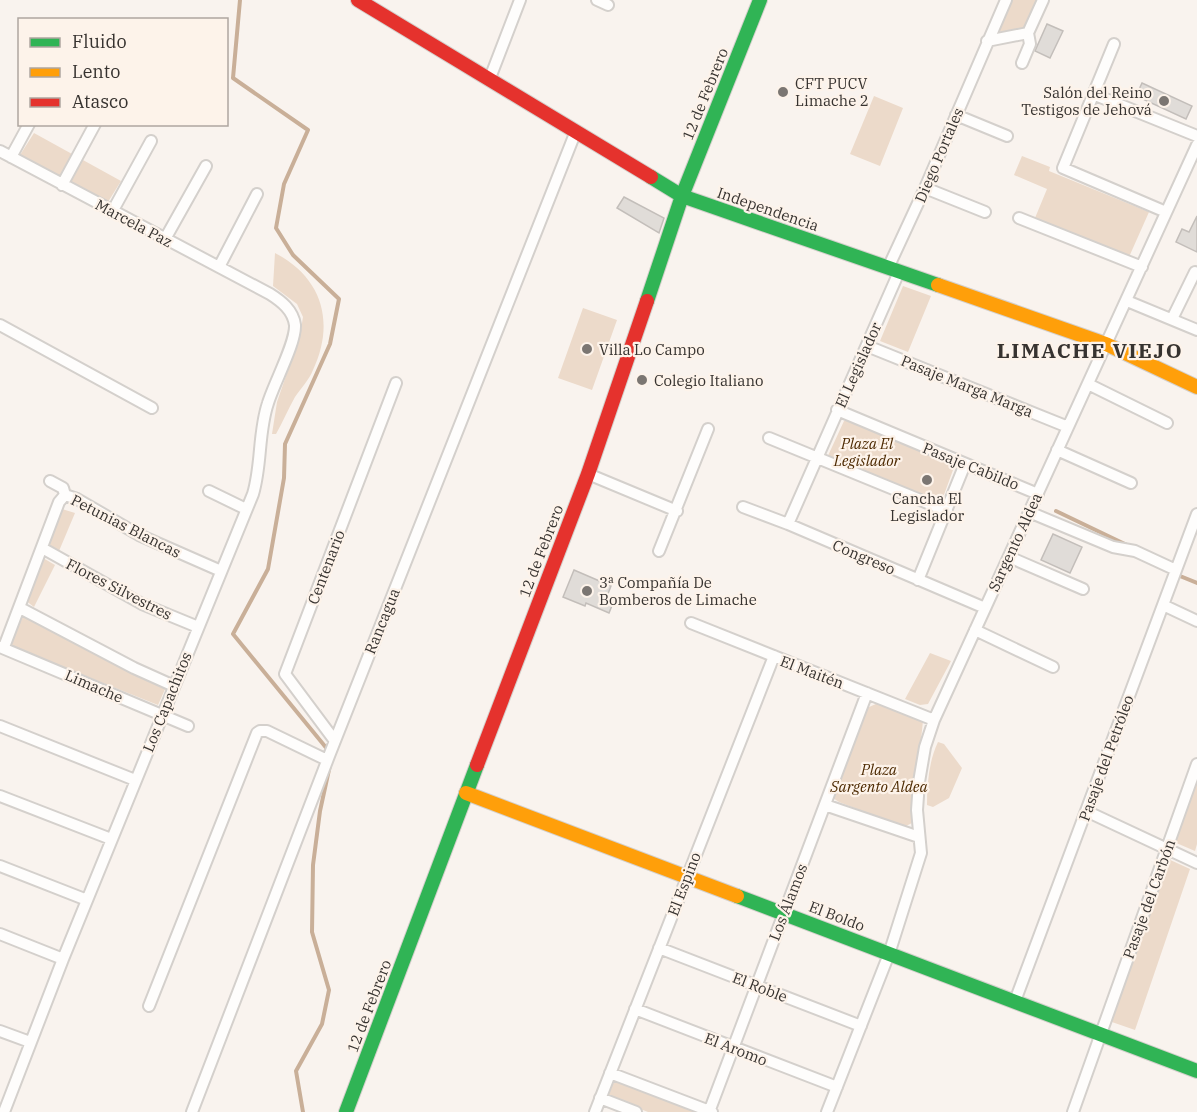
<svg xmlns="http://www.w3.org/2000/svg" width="1197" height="1112" font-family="'IBM Plex Serif',serif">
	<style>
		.green { fill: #ecdaca }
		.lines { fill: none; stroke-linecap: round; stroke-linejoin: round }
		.stream { stroke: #c9af98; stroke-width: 4 }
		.building { fill: #e0dcd8; stroke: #c3beba; stroke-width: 1.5 }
		.street-casing { stroke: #d4d0cc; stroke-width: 14 }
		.fast-casing { stroke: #d4d0cc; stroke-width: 16 }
		.slow-casing { stroke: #d4d0cc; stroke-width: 16 }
		.jam-casing { stroke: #d4d0cc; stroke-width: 16 }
		.street { stroke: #fefdfc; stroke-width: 10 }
		.fast { stroke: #30b455; stroke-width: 14 }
		.slow { stroke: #ff9f0a; stroke-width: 14 }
		.jam { stroke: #e5322d; stroke-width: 14 }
		.poi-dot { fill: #7b7672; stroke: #fdf3ea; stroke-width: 2 }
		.labels { text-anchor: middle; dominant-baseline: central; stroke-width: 4.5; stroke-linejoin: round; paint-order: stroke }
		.poi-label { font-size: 15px; fill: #373330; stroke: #fdf3ea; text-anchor: start }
		.street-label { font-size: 15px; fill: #373330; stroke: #fdf3ea }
		.park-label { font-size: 15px; font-style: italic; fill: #4c2900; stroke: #fdf3ea }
		.district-label { font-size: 21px; font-weight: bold; letter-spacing: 1.5px; fill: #373330; stroke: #fdf3ea }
	</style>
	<rect width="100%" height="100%" fill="#f9f3ee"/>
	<path class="green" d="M1009,0H1038L1024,29L999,32L998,27Z
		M874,96L903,108L880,166L850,154Z
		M34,133L121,181L108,202L20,155Z
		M1022,156L1050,167L1049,171L1149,212L1129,257L1035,218L1047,189L1014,175Z
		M275,253C323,278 335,323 313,370C309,380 301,388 295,397C288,409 283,422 276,434H272L277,402L300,335L303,317L297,304L273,286Z
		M903,286L931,296L908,352L880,341Z
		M583,308L617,320L592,390L558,378Z
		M851,420L952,462L953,470L941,503L826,460L844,421Z
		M62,509L75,513L59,551L47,545Z
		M43,558L55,565L34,607L25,600Z
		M24,615L166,687L158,705L8,645Z
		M930,653L951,661L928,704L920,705L905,699Z
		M878,703L923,721L912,823L904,827L839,802L833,798L867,708Z
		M938,742L944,744L962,768L949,798L933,807L927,805C927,783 929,761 938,742Z
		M1197,780V844L1195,851L1174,842Z
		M1166,858L1190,869L1135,1030L1109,1021Z
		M616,1077L701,1112H648L608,1096Z"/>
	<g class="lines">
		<path class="stream" d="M240,0L233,78L308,130L284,184L276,228L293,255L339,299L330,344L285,444L284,478L268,569L233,634L328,750
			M1056,511L1129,546
			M1175,574L1197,583
			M303,1112L296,1071L322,1024L329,990L312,932L313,865L320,811L330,765"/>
	</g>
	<path class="building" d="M1047,24L1063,31L1050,58L1035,51Z
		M1142,83L1192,106L1186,119L1136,96Z
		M624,197L664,218L659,233L617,208Z
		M1197,216V252L1176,242L1182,229L1189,232Z
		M1053,534L1082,547L1070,573L1041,560Z
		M574,570L611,586L606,599L613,603L609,613L586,603L585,606L563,597Z"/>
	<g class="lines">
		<g class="street-casing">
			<path id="street" d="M597,0L608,5
				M987,41L1028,33L1043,0
				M1114,44L1063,168L1166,212
				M1022,63L1030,44L1028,33
				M490,78L520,0
				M1093,94L1197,136
				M956,115L1007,136
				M0,151L270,294C281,301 293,310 295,325C296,343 274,383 268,403C258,432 262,464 253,494L63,959L4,1112
				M11,157L29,124
				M62,185L95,124
				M925,188L985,212
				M112,212L151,141
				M1019,218L1142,267
				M165,239L206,166
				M219,267L257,194
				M888,268L925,188L1006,0
				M1127,301L1197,330
				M1172,319L1195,272
				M0,325L152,408
				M867,346L1068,427
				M1088,384L1167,423
				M837,410L1038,494
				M769,438L947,511
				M1057,450L1131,483
				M588,474L677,511
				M50,481L63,488L65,495
				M209,491L246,509
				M65,495L77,499L139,535L221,571
				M743,507L788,524L985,608
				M1029,512L1113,547L1135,551L1176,570
				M788,524L899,272
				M42,548L142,604L198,627
				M659,551L708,429
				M1009,557L1083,589
				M918,580L965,464
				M1163,605L1197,621
				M20,608L134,668L174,686
				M691,623L934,720
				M975,630L1053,667
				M0,647L188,726
				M4,647L59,502L65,495
				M0,726L135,780
				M335,741L285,674L396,383
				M0,796L111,839
				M825,805L919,837
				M1086,811L1197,863
				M0,866L87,900
				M0,934L63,959
				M659,948L861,1026
				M1015,1001L1197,514
				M149,1006L257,733L260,731H267L327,760
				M635,1009L837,1087
				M0,1031L30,1042
				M610,1073L712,1112
				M600,1098L636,1112
				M192,1112L329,756L576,131
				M595,1112L774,656
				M709,1112L867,693
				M827,1112L889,954L921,853L917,810L919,782L925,747L934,720L1197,145
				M1073,1112L1197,764"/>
		</g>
		<g class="fast-casing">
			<path id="fast" d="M651,177L682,196L938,285
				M647,301L682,196L760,0
				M737,896L1197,1071
				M346,1112L477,765"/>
		</g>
		<g class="slow-casing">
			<path id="slow" d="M938,285L1106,344L1197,387
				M466,793L737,896"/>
		</g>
		<g class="jam-casing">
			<path id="jam" d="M358,0L651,177
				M477,765L588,474L647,301"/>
		</g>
		<use href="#street" class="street"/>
		<use href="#fast" class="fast"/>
		<use href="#slow" class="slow"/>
		<use href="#jam" class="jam"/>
	</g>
	<g class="poi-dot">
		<circle cx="783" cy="92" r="6"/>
		<circle cx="1164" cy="101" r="6"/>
		<circle cx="587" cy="349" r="6"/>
		<circle cx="642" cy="380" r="6"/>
		<circle cx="927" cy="480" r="6"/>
		<circle cx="587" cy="591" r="6"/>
	</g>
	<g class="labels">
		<g class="poi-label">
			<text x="795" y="83">CFT PUCV<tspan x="795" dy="17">Limache 2</tspan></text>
			<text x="1152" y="92" text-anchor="end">Salón del Reino<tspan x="1152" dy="17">Testigos de Jehová</tspan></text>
			<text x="599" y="349">Villa Lo Campo</text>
			<text x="654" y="380">Colegio Italiano</text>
			<text x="927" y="498" text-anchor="middle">Cancha El<tspan x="927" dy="17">Legislador</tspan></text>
			<text x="599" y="582">3ª Compañía De<tspan x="599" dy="17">Bomberos de Limache</tspan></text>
		</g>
		<g class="street-label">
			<text transform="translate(705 94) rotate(-68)">12 de Febrero</text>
			<text transform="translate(939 155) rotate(-67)">Diego Portales</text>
			<text transform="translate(768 209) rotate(19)">Independencia</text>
			<text transform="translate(134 223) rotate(28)">Marcela Paz</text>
			<text transform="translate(858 365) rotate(-66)">El Legislador</text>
			<text transform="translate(967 386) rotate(22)">Pasaje Marga Marga</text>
			<text transform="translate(971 466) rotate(22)">Pasaje Cabildo</text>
			<text transform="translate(126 526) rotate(27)">Petunias Blancas</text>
			<text transform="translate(1015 542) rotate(-65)">Sargento Aldea</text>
			<text transform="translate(541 551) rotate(-69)">12 de Febrero</text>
			<text transform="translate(864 557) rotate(23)">Congreso</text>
			<text transform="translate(326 567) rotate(-69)">Centenario</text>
			<text transform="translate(119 589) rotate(27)">Flores Silvestres</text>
			<text transform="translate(382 621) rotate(-68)">Rancagua</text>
			<text transform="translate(812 672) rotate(21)">El Maitén</text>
			<text transform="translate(94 686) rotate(23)">Limache</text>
			<text transform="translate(167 702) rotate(-68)">Los Capachitos</text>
			<text transform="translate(1106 758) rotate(-70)">Pasaje del Petróleo</text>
			<text transform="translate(684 884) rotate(-69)">El Espino</text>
			<text transform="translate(1149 899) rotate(-70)">Pasaje del Carbón</text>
			<text transform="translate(788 902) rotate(-69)">Los Álamos</text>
			<text transform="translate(837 916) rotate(21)">El Boldo</text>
			<text transform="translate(760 987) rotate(21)">El Roble</text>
			<text transform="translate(369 1006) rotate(-69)">12 de Febrero</text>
			<text transform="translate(736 1049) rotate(21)">El Aromo</text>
		</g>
		<g class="park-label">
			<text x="867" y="443">Plaza El<tspan x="867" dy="17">Legislador</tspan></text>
			<text x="879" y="769">Plaza<tspan x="879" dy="17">Sargento Aldea</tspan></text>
		</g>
		<g class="district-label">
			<text x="1090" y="350">LIMACHE VIEJO</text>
		</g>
	</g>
	<rect x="18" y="18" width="210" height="108" fill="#fdf3ea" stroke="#aea6a0" stroke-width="1.5"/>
	<rect x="30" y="38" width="30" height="9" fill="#30b455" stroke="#aea6a0" stroke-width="1.5"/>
	<text x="72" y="48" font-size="18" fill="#373330">Fluido</text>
	<rect x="30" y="68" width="30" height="9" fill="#ff9f0a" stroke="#aea6a0" stroke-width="1.5"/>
	<text x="72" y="78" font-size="18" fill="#373330">Lento</text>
	<rect x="30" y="98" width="30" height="9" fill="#e5322d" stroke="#aea6a0" stroke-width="1.5"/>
	<text x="72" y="108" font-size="18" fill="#373330">Atasco</text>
</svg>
